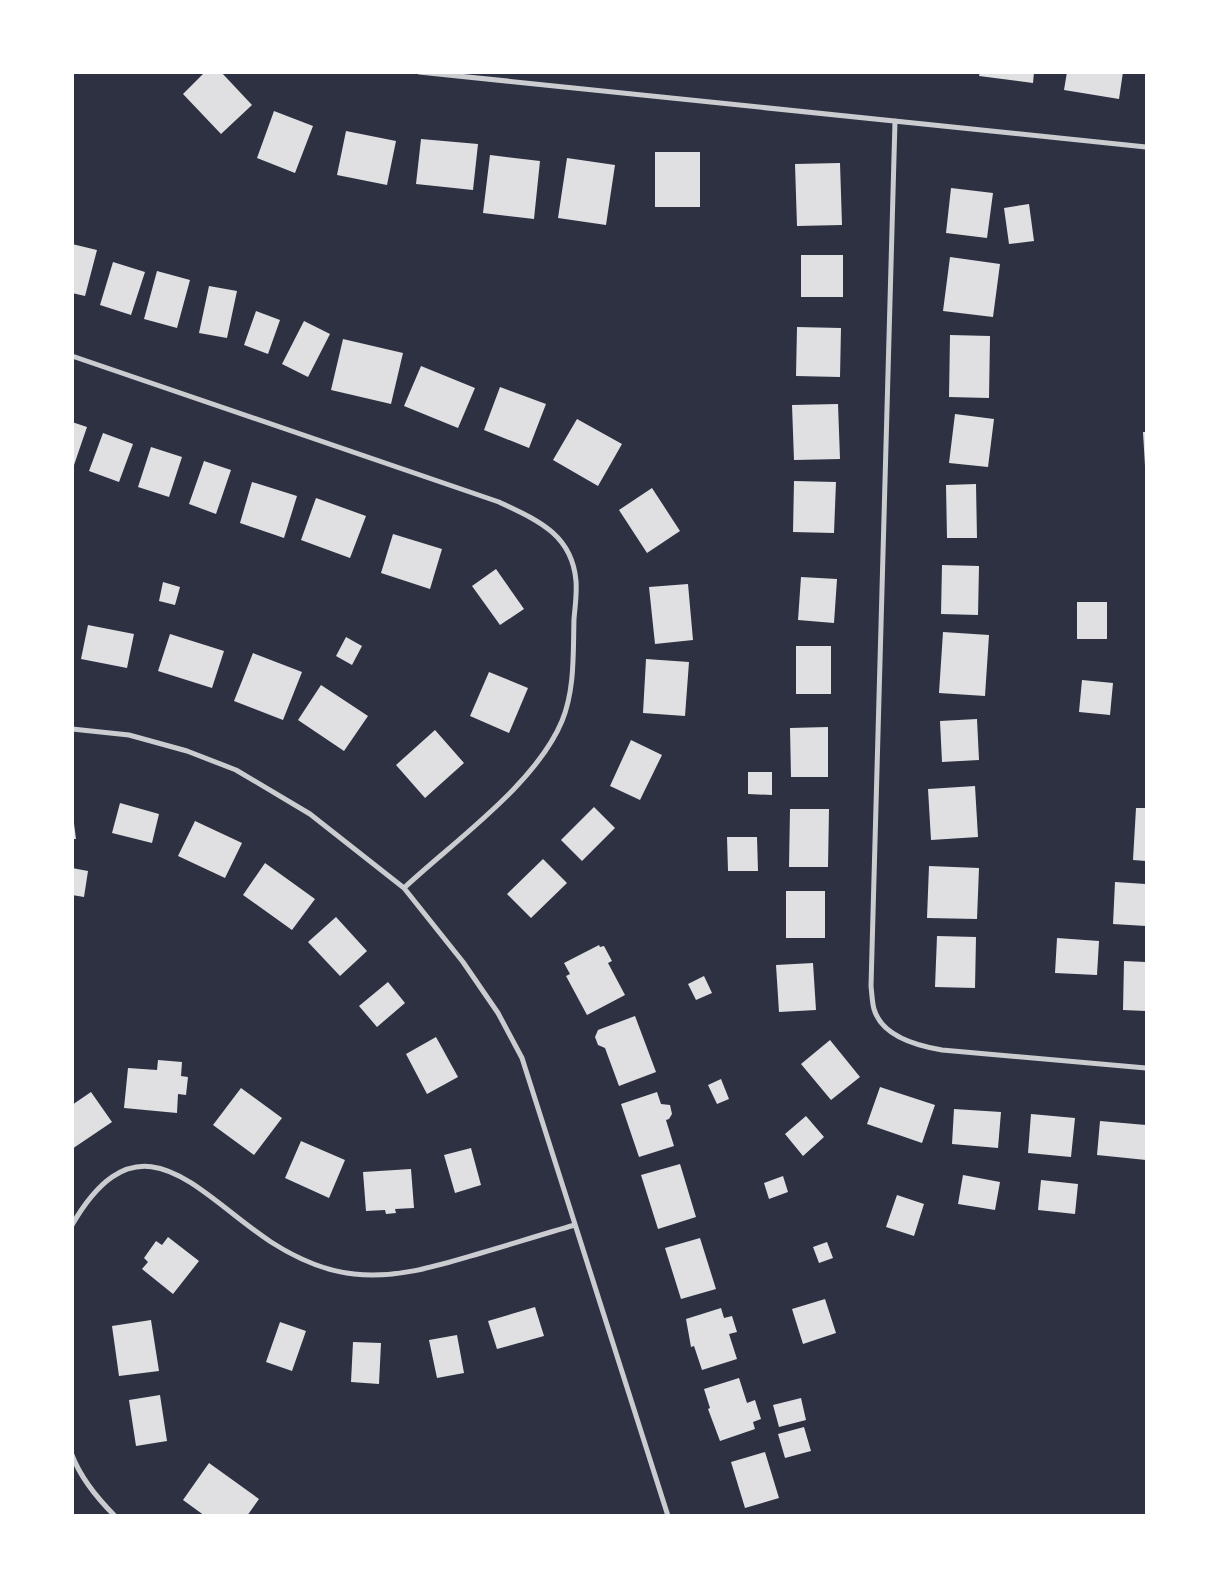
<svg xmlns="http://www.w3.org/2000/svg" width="1219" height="1588" font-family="'IBM Plex Serif',serif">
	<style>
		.building { fill: #e0e0e3 }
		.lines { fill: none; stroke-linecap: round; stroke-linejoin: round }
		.minor { stroke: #caccd0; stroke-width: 5 }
	</style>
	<rect width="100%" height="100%" fill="#2d3142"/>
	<path class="building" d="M205,72H221L252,105L221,134L183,94Z
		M980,72H1034L1033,83L979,76Z
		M1067,72H1123L1119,99L1064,90Z
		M274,111L313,126L295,173L257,158Z
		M346,131L396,141L387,185L337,175Z
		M421,139L478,144L473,190L416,184Z
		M655,152H700V207H655Z
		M490,155L540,161L534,219L483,213Z
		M567,158L615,165L606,225L558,218Z
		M840,163L842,225L797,226L795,164Z
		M951,188L993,193L987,238L946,233Z
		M1029,204L1034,241L1009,244L1004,208Z
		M72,244L97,250L85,296L72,293Z
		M801,255H843V297H801Z
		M950,257L1000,264L993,317L943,311Z
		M113,262L145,272L131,315L100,305Z
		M157,271L190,280L177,328L144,319Z
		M209,286L237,291L227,338L199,333Z
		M256,311L280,320L268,354L244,345Z
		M304,321L330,334L308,377L282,364Z
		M797,327L841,328L840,377L796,376Z
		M950,335L990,336L989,398L949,397Z
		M343,339L403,353L391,404L331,390Z
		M421,366L475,388L458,428L404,406Z
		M500,387L546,404L529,448L484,430Z
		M838,404L840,459L794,460L792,405Z
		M955,414L994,419L988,467L949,463Z
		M577,419L622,444L598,486L553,460Z
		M72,422L87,427L73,468H72Z
		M1143,432H1146V466H1145Z
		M103,433L133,444L119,482L89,471Z
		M151,447L182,457L169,497L138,487Z
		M204,461L231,470L216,514L189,504Z
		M794,481L836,482L834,533L793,532Z
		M252,482L297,496L284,538L240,523Z
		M976,484L977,538H947L946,485Z
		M652,488L680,531L647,553L619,510Z
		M316,498L366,516L350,558L301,540Z
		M393,534L442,549L430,589L381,573Z
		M942,565L979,566L978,615L941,614Z
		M496,569L524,609L500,625L472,586Z
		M801,577L837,579L834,623L798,620Z
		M163,582L180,587L175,605L159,601Z
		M688,584L693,640L655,644L649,587Z
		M1077,602H1107V639H1077Z
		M88,625L134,634L127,668L81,659Z
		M943,632L989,635L985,696L939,693Z
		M170,634L224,651L212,688L158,671Z
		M346,637L362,646L352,665L336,656Z
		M796,646H831V694H796Z
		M253,653L302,672L283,720L234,701Z
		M646,659L689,662L685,716L643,713Z
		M489,672L528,688L509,733L470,716Z
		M1082,680L1113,683L1110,715L1079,712Z
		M321,685L368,716L344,751L298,720Z
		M977,719L979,760L942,762L940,721Z
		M828,727V777H791L790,728Z
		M435,730L464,763L425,798L396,765Z
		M631,740L662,755L640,800L610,786Z
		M748,772H772V795L748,794Z
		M975,786L978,837L931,840L928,789Z
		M120,803L159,814L152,843L112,833Z
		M594,807L615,828L582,861L561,840Z
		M72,808L76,839H72Z
		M1136,808H1146V861L1133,860Z
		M790,809H829L828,867H789Z
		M195,821L242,843L225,878L178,856Z
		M727,837H757L758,871H728Z
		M543,859L567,883L531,918L507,894Z
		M265,863L315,899L292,930L243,895Z
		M929,866L979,868L977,919L927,918Z
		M72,868L88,871L84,897L72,895Z
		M1115,882L1146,884V926L1113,924Z
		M786,891H825V938H786Z
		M336,917L367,951L340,976L308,942Z
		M937,936L976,937L975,988L935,987Z
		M1057,938L1099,941L1097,975L1055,973Z
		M599,945L600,947L604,946L612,961L608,963L625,995L587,1015L566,976L570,974L564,963Z
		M1124,961L1146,962V1011L1123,1010Z
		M813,963L816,1010L779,1012L776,965Z
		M704,976L712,993L696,1000L688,984Z
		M388,982L405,1003L377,1027L359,1006Z
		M635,1016L656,1072L619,1086L605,1048L598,1045L595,1037L598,1030Z
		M436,1037L458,1077L427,1094L406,1054Z
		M830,1040L860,1077L831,1100L801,1064Z
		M158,1060L182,1062L181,1076L188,1077L186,1095L178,1094L177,1113L124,1108L128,1068L157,1070Z
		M721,1079L729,1099L717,1104L708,1085Z
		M880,1087L935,1105L922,1143L867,1124Z
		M241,1088L282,1118L254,1155L213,1125Z
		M91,1092L112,1122L72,1149V1105Z
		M657,1092L661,1104L670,1105L672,1114L669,1119L666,1120L674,1146L639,1157L621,1104Z
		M954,1109L1001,1112L998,1148L952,1144Z
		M1031,1114L1075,1118L1071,1157L1028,1153Z
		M806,1116L824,1137L803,1156L785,1134Z
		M1100,1121L1146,1125V1160L1097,1155Z
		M301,1141L345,1160L329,1198L285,1178Z
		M471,1148L481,1185L455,1193L444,1155Z
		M680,1164L696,1217L658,1229L641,1175Z
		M411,1169L414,1208L395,1209L396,1213L386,1214L385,1210L366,1211L363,1172Z
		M963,1175L1000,1182L995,1210L958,1204Z
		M783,1176L788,1192L769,1199L764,1183Z
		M1041,1180L1078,1184L1075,1214L1038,1210Z
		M897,1195L924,1204L914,1236L886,1227Z
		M168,1237L199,1261L173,1294L142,1269L148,1262L144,1258L156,1241L162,1245Z
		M700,1238L716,1289L681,1299L665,1248Z
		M827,1242L833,1258L819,1263L813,1247Z
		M825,1299L836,1333L803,1344L792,1309Z
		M535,1307L544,1336L497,1349L488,1321Z
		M721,1308L724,1318L732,1316L737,1332L729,1334L737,1359L702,1370L694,1346L691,1347L686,1319Z
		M151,1320L159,1371L119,1376L112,1326Z
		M280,1322L306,1331L292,1371L266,1362Z
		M457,1335L464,1373L437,1378L429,1340Z
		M353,1342L381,1343L379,1384L351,1382Z
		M739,1378L747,1403L755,1400L761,1419L753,1422L755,1429L720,1441L708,1409L710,1408L704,1389Z
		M160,1395L167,1441L136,1446L129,1400Z
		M801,1398L806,1420L779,1427L773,1405Z
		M804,1427L811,1451L785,1458L778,1434Z
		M765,1452L779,1498L745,1508L731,1462Z
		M209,1463L259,1499L247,1516H205L183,1500Z"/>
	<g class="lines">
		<path class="minor" d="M419,72L1146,147
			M895,121L871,986C872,994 872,1002 874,1009C882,1037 918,1046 942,1050L1146,1068
			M72,356L499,502C537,520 572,534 576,581C577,594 575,607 574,619C573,653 575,689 562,721C536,784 453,842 404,888
			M72,729L129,735L187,751L236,770L310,814L404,888L463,962L498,1013L522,1058L668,1516
			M72,1225C140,1108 198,1194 271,1242C296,1258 324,1271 354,1274C398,1279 440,1265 481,1253C512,1244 543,1234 575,1225
			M72,1455C81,1479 97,1498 115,1516"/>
	</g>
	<rect width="1219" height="1588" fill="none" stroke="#ffffff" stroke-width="148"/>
</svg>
